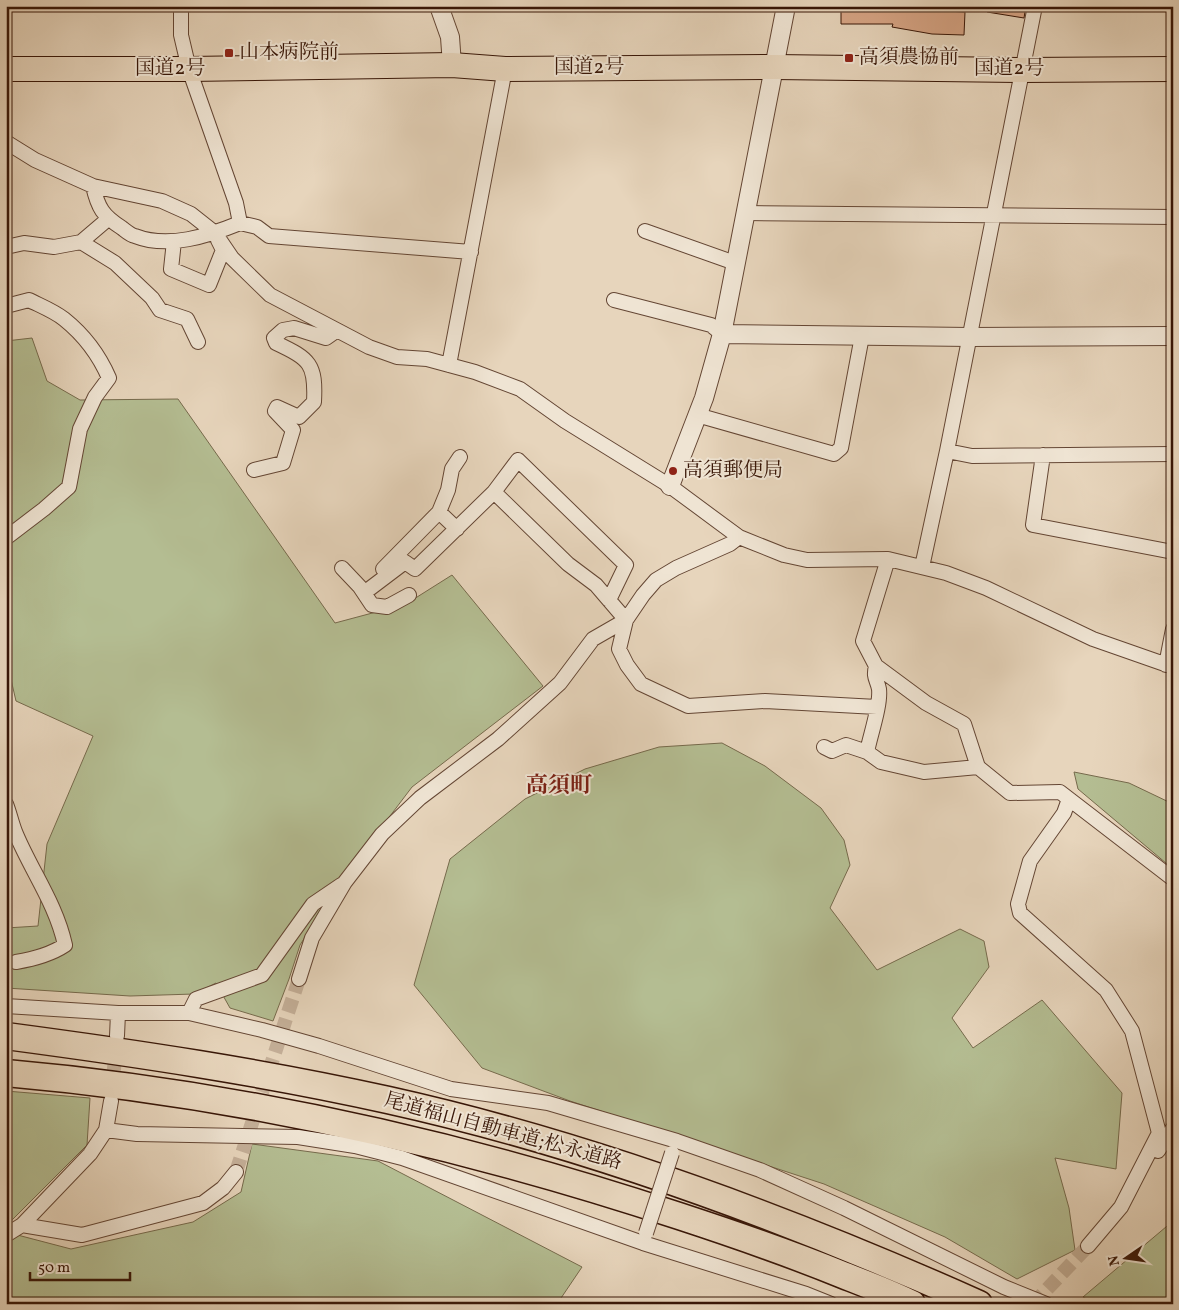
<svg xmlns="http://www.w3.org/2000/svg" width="1179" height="1310" font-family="Vollkorn,'Noto Serif JP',serif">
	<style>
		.green { fill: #b4bd92; stroke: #766a4c }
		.building { fill: #d8a687; stroke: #381607 }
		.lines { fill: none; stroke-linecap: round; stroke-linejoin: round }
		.minor-tunnel { stroke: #c4af98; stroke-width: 14; stroke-dasharray: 14 7; stroke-linecap: butt }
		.minor-casing { stroke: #644634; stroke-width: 16 }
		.tertiary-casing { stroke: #644634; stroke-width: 20 }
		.trunk-casing { stroke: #381607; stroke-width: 26 }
		.motorway-casing { stroke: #381607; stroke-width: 29 }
		.minor { stroke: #efe4d3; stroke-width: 14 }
		.tertiary { stroke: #efe4d3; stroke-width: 18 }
		.trunk { stroke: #e7d5bc; stroke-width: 24 }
		.motorway { stroke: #e7d5bc; stroke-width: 26 }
		.minor-bridge-casing { stroke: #644634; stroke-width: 16; stroke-linecap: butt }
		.minor-bridge { stroke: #efe4d3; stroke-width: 14 }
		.poi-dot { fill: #8f2418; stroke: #efe4d3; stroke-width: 2 }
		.labels { text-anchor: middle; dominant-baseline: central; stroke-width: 4; stroke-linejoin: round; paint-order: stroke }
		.poi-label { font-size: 20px; fill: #381607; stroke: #efe4d3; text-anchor: start }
		.street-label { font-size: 20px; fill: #381607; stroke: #efe4d3 }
		.quarter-label { font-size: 22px; font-weight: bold; fill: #7a1f14; stroke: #efe4d3 }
	</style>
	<rect width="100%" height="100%" fill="#e7d5bc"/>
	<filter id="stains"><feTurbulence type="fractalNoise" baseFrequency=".004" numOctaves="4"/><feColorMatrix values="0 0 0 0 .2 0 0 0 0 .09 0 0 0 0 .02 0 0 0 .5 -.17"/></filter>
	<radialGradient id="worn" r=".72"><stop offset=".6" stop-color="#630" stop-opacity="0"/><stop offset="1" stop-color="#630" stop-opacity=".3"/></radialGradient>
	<path class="green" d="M32,338L47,381L80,400L178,399L335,623L406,604L452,575L543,686L412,787L343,878L300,945L289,979L273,1021L230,1008L216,983L194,994L130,996L6,988V928L38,926L47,844L93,736L16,701L6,658V341Z
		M722,743L765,766L821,808L844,840L850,865L830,908L877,970L960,929L984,941L989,967L952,1018L973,1048L1042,1000L1122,1093L1116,1169L1055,1158L1069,1208L1075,1250L1017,1279L945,1237L824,1184L570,1101L482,1068L414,985L450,859L525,799L585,769L659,747Z
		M1074,772L1129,783L1173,804V869L1078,789Z
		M6,1091L90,1098L87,1145L6,1226Z
		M252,1144L378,1161L582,1267L557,1304H6V1232L71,1249L193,1222L241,1192Z
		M1173,1221V1304H1096L1083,1297Z"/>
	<path class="building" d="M841,6H929L928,10L965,12L964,35L932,34L892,27L893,24H841Z
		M988,6H1026L1024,18L987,12Z"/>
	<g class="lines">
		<path class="minor-tunnel" d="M112,1091L116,1047
			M236,1172L299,979
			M1033,1304L1088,1246"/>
		<g class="minor-casing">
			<path id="minor" d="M6,142L35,160L93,186L162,201L191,214L215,233L232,258L270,295L369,347L397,357L427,359L475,372L520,389L565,421L670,486L739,537L784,555L807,560L888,559L946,573L986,588L1093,639L1173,667
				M93,186C98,208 103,216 122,228C126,231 130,235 135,236C168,249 208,236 240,223L236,203L189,69L181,35V6
				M746,213L1173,217
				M240,223L257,227L269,236L471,252
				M645,231L735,263
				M174,241L171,269L209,285L223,250L218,240
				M81,242L115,263L152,298L160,310L187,319L198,342
				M6,247L24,243L54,247L81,242L108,219
				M614,300L711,325L722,334
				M6,306L29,300C41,306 54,311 64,319C84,335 99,355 109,378L95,397L80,429L69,487L44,509L6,538
				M449,365L505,69
				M697,415L834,454L841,448L862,336
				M947,451L972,456L1173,454
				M1043,455L1033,525L1173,552
				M254,470L283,463L293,430L275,411L277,407L299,417L314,402C316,364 310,359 276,343L274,338L283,330L294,328L326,338L336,331
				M494,492L568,564L596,585L626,620L619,649L627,665L641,684L688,706L765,701L877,707
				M439,512L457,529
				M888,559L863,641L876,666L926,703L964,724L978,767L1010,793L1060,792L1173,879
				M922,567L947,451L1035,6
				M342,568L360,587L372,605L387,607L409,595
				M383,569L439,512L448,490L452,469L460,457
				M364,593L405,562L415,569L494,492L518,460L626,565L609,600
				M1166,665L1173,629
				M824,747L832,751L846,745L867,752L881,762L924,772L978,767
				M867,752C870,736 881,705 879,689C877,679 873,678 876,666
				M1069,799L1064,813L1030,861L1018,904L1020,913L1106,990L1132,1031L1159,1133L1121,1207L1088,1246
				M6,804C10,814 12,825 16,834C32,872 56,904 65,945C50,955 34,959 16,962
				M299,979L312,938L345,882L382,834L420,798L498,739L560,683L593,639L626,620L643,595L656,580L676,568L730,544L739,537
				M6,1006L118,1013
				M189,1013L196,999L262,975L313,904L341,885
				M117,1036L118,1013H189L262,1030L319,1046L451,1089L548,1103L677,1141L760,1170L844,1208L1004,1287L1046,1304
				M106,1130L137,1134L298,1137L355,1146L402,1158L643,1243L806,1294L831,1304
				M1158,1151L1173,1128
				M22,1225L82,1235L203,1203L223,1188L236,1172
				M6,1235L22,1225L90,1154L106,1130L111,1101"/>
		</g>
		<g class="tertiary-casing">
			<path id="tertiary" d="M439,6L450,37L452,65
				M722,334L970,337L1173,336
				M670,486L704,398L722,334L786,6"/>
		</g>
		<g class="trunk-casing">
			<path id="trunk" d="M6,69H189L452,65L505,69L774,67L1023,70L1173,69"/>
		</g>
		<g class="motorway-casing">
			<path id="motorway" d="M6,1036C134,1053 262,1072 388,1100C591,1145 789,1219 979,1304
				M6,1073C235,1093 461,1144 679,1216C734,1234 789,1253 843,1275C866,1284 890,1293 912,1304"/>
		</g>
		<use href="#minor" class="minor"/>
		<use href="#tertiary" class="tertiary"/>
		<use href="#trunk" class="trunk"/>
		<use href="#motorway" class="motorway"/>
		<g class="minor-bridge-casing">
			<path id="minor-bridge" d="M646,1233L672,1153"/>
		</g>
		<use href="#minor-bridge" class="minor-bridge"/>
	</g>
	<g class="poi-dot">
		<rect x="224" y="48" width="10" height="10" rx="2.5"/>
		<rect x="844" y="53" width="10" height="10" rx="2.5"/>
		<circle cx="673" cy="471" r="5"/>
	</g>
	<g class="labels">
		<g class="poi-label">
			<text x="239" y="53">山本病院前</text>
			<text x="859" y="58">高須農協前</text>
			<text x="683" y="471">高須郵便局</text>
		</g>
		<g class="street-label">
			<text x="589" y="68">国道2号</text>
			<text x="170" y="69">国道2号</text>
			<text x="1009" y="69">国道2号</text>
			<text transform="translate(503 1132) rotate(15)">尾道福山自動車道;松永道路</text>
		</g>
		<g class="quarter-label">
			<text x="559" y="786">高須町</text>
		</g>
	</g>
	<rect width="1179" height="1310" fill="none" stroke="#e7d5bc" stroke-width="25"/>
	<rect x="8" y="8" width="1164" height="1295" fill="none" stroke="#381607" stroke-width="2.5"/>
	<rect x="12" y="12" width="1154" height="1285" fill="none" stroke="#381607"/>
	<g transform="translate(1126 1258) rotate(257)" stroke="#efe4d3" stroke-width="4" paint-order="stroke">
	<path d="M0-4L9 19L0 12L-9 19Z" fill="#381607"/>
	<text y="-8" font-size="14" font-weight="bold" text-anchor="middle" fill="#381607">N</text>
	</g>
	<path d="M30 1272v8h100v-8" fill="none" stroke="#381607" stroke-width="2.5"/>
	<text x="38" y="1272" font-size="15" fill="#381607" stroke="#efe4d3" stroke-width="4" paint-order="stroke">50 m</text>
	<rect width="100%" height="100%" filter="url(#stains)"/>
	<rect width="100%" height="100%" fill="url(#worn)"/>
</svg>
